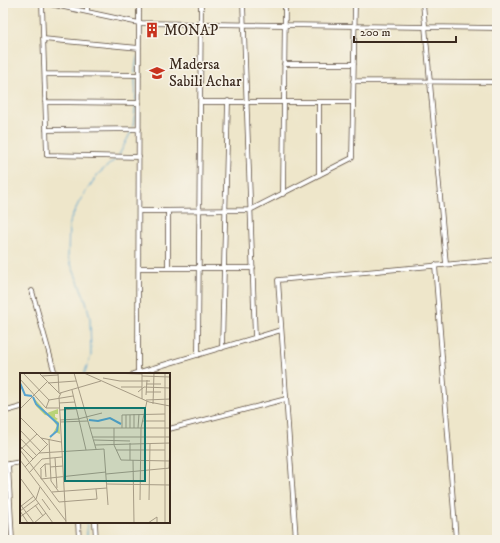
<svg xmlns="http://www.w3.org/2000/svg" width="500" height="543" font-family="'IM FELL DW Pica',serif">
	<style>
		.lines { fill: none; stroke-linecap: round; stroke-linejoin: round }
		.stream { stroke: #57a2cf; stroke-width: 1 }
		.minor-casing { stroke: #564638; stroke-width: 5.5 }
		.minor { stroke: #fff; stroke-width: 4 }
		.labels { text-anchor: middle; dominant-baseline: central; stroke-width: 3; stroke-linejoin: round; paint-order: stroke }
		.poi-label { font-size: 15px; fill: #3b2a1e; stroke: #f7f3e8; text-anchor: start }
		.inset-river { fill: none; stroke: #57a2cf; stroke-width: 2 }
		.inset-road { fill: none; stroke: #a69b85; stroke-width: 1 }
		.view { fill: #0f766e; fill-opacity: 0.15; stroke: #0f766e; stroke-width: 2 }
		.inset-edge { fill: none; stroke: #3b2a1e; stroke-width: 2 }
	</style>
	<rect width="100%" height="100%" fill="#f7f3e8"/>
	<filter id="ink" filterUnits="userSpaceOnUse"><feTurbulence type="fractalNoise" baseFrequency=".025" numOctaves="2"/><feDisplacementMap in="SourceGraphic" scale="8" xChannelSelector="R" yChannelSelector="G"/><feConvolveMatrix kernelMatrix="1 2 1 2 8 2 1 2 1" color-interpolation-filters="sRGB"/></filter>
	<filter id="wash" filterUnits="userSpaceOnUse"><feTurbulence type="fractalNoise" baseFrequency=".012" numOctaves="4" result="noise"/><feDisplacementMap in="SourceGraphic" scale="16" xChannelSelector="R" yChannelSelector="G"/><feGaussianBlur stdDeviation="0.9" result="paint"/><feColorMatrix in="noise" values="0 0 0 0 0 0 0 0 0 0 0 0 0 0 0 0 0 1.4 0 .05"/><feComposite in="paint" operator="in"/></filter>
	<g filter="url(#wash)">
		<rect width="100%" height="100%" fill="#eee6ca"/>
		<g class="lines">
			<path class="stream" d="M135,73L137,56
				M135,77L136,101
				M133,127L136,104
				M119,155L132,130
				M84,374L91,356L90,318L86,301L68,257L69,223L79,202L98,174L117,158
				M87,522V540"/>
		</g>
	</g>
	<g filter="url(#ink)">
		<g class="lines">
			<g class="minor-casing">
				<path id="minor" d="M42,3L47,155L139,157
					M45,3L139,23L497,28
					M243,3L255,338
					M423,3L446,264
					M87,12V3
					M43,39L139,48
					M284,64H354
					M45,74L139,75
					M353,81L497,82
					M45,102L139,103
					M200,102H353
					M319,102V175
					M46,130L139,129
					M283,194L285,3
					M139,211L250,210L352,158L355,3
					M168,211V268
					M435,265L456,540
					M139,268H253
					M32,291L55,374
					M222,348L228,101
					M198,355L201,3
					M138,372L139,3
					M133,374L281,330
					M3,412L21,407
					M169,429L286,399
					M8,464L12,540
					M3,465L21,462
					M78,522L79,540
					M95,522L96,540
					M296,540L278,280L497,260"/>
			</g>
			<use href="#minor" class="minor"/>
		</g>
	</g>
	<defs>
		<g id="building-bare" transform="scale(1.2)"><path d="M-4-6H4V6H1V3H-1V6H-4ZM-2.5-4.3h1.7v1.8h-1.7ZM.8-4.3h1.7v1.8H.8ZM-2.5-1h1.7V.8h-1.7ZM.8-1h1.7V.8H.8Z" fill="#c8321e" stroke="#f7f3e8" stroke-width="2.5" paint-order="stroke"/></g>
		<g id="school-bare" transform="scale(1.2)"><path d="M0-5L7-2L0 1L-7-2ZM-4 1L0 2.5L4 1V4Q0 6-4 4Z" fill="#c8321e" stroke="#f7f3e8" stroke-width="2.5" paint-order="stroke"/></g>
	</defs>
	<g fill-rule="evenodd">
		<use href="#building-bare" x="152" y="30"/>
		<use href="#school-bare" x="157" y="73"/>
	</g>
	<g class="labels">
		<g class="poi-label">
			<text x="164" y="30">MONAP</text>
			<text x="169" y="64">Madersa<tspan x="169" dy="17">Sabili Achar</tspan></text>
		</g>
	</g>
	<g transform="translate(20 373)">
		<rect width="150" height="150" fill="#eee6ca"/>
		<path d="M13,24L27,40L38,36V41H35V44L38,46L36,47L39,49L40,61L35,59L28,69L37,53L30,43L25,42L16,33Z" fill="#b9d378"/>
		<path class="inset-river" d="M0,10L5,22L12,23M13,24L16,31L38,51L37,58L30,64M69,47L78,48L90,45L101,51"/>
		<path class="inset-road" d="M3,0L29,27L53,23M19,0L40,21M38,0L39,20M54,0L76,76M64,0L129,29L150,33M90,0L122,1M22,3L38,2M122,3L150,4M83,5L100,8H130M0,6L26,35M28,10L56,8M126,11H141M101,14H122M52,17L66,77M118,19L124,14L150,15M126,19H141M40,20L81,8M41,20L39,24L46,150M126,22L127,7M122,26V0M29,27L26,35H39M126,27L150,26M39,30L55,29M133,31L134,0M0,36L27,9M40,37L56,36M106,42V55M0,44L27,71M40,47L58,46L82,40M123,48H145M40,49L68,48M70,55H150M94,55V72L101,87L150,88M102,55V42L145,41M110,55V42M114,55V41M118,55L119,41M0,57L21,79M17,61L0,77L39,129L77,126L76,116M72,64H150M0,65L17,83M21,65L41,69M29,66L31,108L39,119M74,67L110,68M75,72L150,70M0,73L13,86M96,77H145M19,80L84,76L88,132M35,85L37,115M0,87L46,148M110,87V70M113,87L114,150M25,91L26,104M5,94L28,71M30,94L43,93M149,95L150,74M20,96L25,91H30M21,96V106L86,99M9,100L22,86L42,84M86,101L150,95M1,106L33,150M87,111L150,112M32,119L87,115M22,126L30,137M120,127L121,55L127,28M129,127L130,70M0,131L14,150M15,132L23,143M0,134L14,123M0,138L16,126L20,114M0,138L8,150M0,144L19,130M14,150L26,140M128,150L137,144V150M145,150V0"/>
		<path class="view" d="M45,35H125V108H45Z"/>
		<rect width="150" height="150" class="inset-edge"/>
	</g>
	<rect width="500" height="543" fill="none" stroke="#f7f3e8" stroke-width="16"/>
	<path d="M354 36v6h102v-6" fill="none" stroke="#3b2a1e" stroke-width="2"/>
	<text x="360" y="36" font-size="12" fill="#3b2a1e" stroke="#f7f3e8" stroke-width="3" paint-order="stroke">200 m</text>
</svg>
